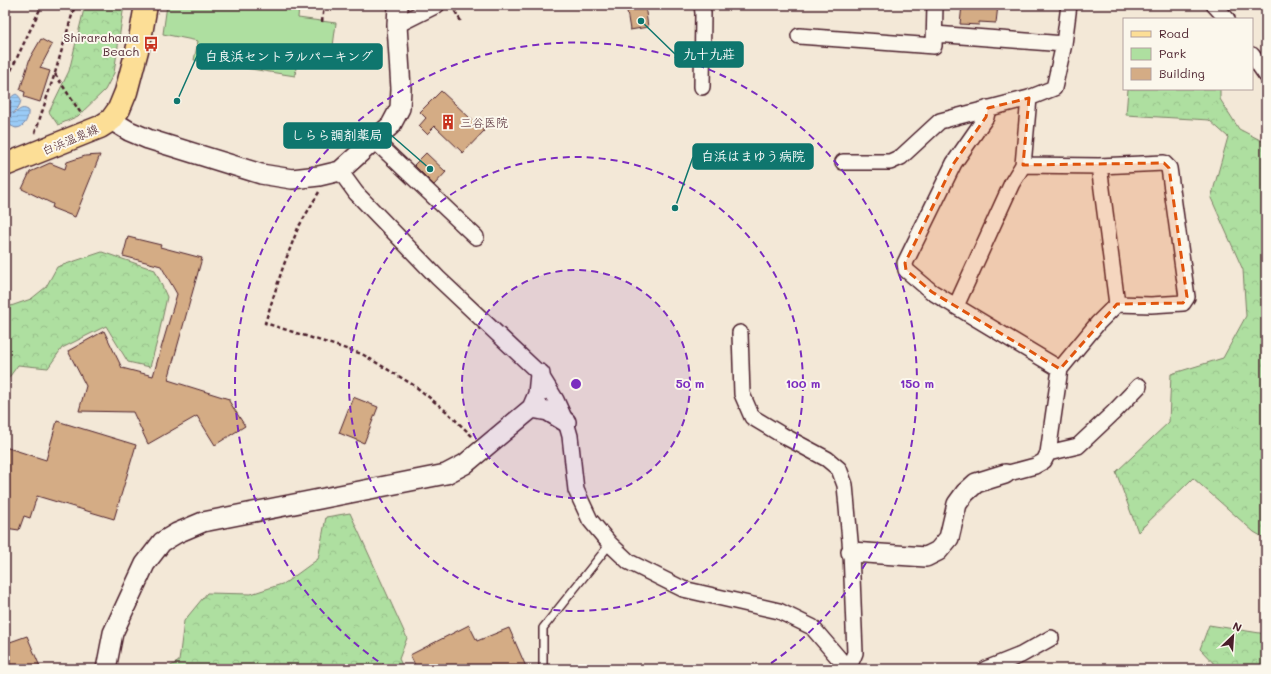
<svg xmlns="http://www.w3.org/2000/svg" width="1271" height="674" font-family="Mali,'Klee One',sans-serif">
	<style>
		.green { fill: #aedfa0; stroke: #7c7f66 }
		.forest { fill: url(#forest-crowns); stroke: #7c7f66 }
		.water { fill: url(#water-rules); stroke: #7a86a5 }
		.building { fill: #d4ac85; stroke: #4a1f2b }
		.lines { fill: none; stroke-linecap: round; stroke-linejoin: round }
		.service-casing { stroke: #4a1f2b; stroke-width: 10 }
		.minor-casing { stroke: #4a1f2b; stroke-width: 18 }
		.tertiary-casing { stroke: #4a1f2b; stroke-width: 22 }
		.primary-casing { stroke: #4a1f2b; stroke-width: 25 }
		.path { stroke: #4a1f2b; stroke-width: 2.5; stroke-dasharray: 4 3; stroke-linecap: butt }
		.service { stroke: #fbf7ec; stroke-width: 7 }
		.minor { stroke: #fbf7ec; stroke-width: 15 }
		.tertiary { stroke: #fbf7ec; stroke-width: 19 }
		.primary { stroke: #fcde96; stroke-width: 22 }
		.marked { fill: #e0560e; fill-opacity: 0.2; stroke: #e0560e; stroke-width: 3; stroke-dasharray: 8 5; stroke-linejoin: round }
		.ring { fill: none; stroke: #7b2cbf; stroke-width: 2; stroke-dasharray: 7 5 }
		.labels { text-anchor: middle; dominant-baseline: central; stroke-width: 4; stroke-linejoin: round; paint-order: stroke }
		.poi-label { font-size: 12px; fill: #4a1f2b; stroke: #fbf7ec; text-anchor: end }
		.street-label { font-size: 12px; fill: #4a1f2b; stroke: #fbf7ec }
		.centre { fill: #7b2cbf; stroke: #fbf7ec; stroke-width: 2 }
		.ring-label { font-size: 12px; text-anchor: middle; font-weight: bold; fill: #7b2cbf; stroke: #fbf7ec; stroke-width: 4; stroke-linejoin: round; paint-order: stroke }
		.leader { fill: none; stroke: #0f766e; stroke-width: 1.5 }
		.callout-dot { fill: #0f766e; stroke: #fbf7ec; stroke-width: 1.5 }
		.callout { fill: #0f766e; stroke: #0f766e; stroke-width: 1.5 }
		.callout-label { font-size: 13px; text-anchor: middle; font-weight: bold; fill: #fff }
	</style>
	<defs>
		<pattern id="forest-crowns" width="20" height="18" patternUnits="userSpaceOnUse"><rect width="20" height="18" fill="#aedfa0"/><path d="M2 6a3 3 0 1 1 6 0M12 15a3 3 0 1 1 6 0" fill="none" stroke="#97bf8a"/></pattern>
		<pattern id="water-rules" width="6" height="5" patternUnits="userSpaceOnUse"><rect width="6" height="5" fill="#9acbf6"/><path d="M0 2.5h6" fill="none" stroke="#86aed3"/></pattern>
	</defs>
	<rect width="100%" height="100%" fill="#f3e8d7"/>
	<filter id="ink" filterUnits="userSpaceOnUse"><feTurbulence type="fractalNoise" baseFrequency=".025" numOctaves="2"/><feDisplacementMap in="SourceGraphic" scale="8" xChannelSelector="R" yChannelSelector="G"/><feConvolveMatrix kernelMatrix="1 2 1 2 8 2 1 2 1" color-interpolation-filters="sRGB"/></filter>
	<g filter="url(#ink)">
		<path class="green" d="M167,5H299L298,18L336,23L332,54L298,50L295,76L194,60L198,41L163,34Z"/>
		<path class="forest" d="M85,5H124L114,73L105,90L78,116L58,125L49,112L69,71Z
			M1128,89H1220V99L1239,129L1266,143V539L1254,532L1193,478L1138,532L1116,472L1169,422L1171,374L1223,358L1246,316L1243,270L1211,198L1228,137L1209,120L1126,115Z
			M102,252L155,270L167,297L158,338L150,367L128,362L106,326L62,348L48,368L18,365L5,383V308L31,299L46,287L57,267Z
			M350,513L407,638L399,659L404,669H166L179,661L184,621L207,593L251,594L285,583L318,559L326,517Z
			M1209,625L1266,634V669H1219L1200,649Z"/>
		<path class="water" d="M16,94C26,100 18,107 13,114C19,111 21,106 28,110C29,117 25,128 16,128C13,127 9,125 7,123C2,114 6,98 16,94Z"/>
		<path class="building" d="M626,5H645L648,27L630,30Z
			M962,5H998L996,23L979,22V25L960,24Z
			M41,39L52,45L40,68L50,71L40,102L24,97L25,92L20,90L30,58Z
			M441,91L484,131L463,153L435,126L427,134L419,126L426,118L420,112Z
			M426,153L446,172L434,185L414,165Z
			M100,155L75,217L52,208L53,204L22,189L30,172L50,163L65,169L67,162L85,156Z
			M128,237L161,245L160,247L202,258L168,380L229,399V401L245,426L215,445L197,416L148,444L133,412L79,411L86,386L68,351L104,331L122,368L153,376L177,294L161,266L123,256Z
			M353,397L378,407L364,443L339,433Z
			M57,421L136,445L114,519L37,496L30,518L24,516L19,530L5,528V447L46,460Z
			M469,625L477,641L509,628L527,669H417L410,655Z
			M27,636L41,669H5V646L10,642Z"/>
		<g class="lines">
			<g class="service-casing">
				<path id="service" d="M543,669V628L610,544"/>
			</g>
			<g class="minor-casing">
				<path id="minor" d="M702,5L703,13L702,87
					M1214,5L1227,19
					M397,25L437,5
					M935,34L1064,44
					M799,36L934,46L935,5
					M1252,55L1266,75
					M988,108L986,117L954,163L905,263L906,270L932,292L1060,369L1098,323L1117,304L1151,305L1183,303L1187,297L1169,168L1164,163L1099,166L1023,165
					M375,141L476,237
					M843,162H890L901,157L940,121L1029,98L1054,88L1064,44L1069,5
					M1099,166L1117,304
					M340,171L356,193L438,278L540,374L556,400L566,422L570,436L576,490L590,520L610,544L629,562L683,589L779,611L812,627L848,669
					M956,306L1012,183L1023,165L1029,98
					M740,333L742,394L752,417L782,435L827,459L839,469L845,485L851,552L855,653L848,669
					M1048,453L1078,446L1113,413L1139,386
					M1005,474L1035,466L1044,461L1048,453L1060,369
					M986,669L1021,655L1051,638"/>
			</g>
			<g class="tertiary-casing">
				<path id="tertiary" d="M111,120L129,131L148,139L261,174L292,179L319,176L340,171L391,125L400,108L401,89L397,25L398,5
					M532,408L548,411L566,422
					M851,552L926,557L938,551L949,538L957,504L965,493L976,483L1005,474
					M106,669L113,633L145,564L162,542L177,533L203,522L446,474L465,464L532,408L538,394L540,374"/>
			</g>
			<g class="primary-casing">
				<path id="primary" d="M5,165L100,127L111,120L119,109L126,92L140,39L146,5"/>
			</g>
			<path class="path" d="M453,5V8L462,23
				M322,22L324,5
				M55,74L82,115
				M5,83L42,5
				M35,133L55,73L75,5
				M319,192L298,228L283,267L265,323L362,354L415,386L446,411L473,437"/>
			<use href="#service" class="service"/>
			<use href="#minor" class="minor"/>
			<use href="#tertiary" class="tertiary"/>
			<use href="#primary" class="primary"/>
		</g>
	</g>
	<path class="marked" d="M1029,98L1023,165L1164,163L1169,168L1187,297L1183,303L1117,304L1060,369L932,292L906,270L905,263L954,163L986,117L988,108Z"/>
	<circle cx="576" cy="384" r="114" fill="#7b2cbf" fill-opacity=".12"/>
	<g class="ring">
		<circle cx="576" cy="384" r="114"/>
		<circle cx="576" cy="384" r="227"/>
		<path d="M388 668A341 341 0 1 1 764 668"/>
	</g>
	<defs>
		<g id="bus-bare" transform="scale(1.2)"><path d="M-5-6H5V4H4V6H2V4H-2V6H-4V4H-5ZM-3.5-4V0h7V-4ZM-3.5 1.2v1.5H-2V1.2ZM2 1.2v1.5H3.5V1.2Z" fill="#c8321e" stroke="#fbf7ec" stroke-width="2.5" paint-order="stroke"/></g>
		<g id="building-bare" transform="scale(1.2)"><path d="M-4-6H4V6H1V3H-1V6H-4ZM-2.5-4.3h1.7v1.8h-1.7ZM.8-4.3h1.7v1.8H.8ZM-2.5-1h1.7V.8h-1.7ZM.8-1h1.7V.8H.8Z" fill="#c8321e" stroke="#fbf7ec" stroke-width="2.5" paint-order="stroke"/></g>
	</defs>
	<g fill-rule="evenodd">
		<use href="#bus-bare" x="151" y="44"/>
		<use href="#building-bare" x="448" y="122"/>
	</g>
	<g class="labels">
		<g class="poi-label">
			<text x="139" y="37">Shirarahama<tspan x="139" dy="14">Beach</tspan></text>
			<text x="460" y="122" text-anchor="start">三谷医院</text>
		</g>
		<g class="street-label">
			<text transform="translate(70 139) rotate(-23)">白浜温泉線</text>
		</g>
	</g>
	<circle cx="576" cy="384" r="6" class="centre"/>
	<g class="ring-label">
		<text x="690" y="388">50 m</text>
		<text x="803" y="388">100 m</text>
		<text x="917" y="388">150 m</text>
	</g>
	<path class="leader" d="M641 21L675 54M177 101L197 56M430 169L391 135M675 208L693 157"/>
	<g class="callout-dot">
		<circle cx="641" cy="21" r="4"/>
		<circle cx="177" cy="101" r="4"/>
		<circle cx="430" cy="169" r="4"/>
		<circle cx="675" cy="208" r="4"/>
	</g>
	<g class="callout">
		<rect x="675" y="42" width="68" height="25" rx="4"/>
		<rect x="197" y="44" width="185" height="25" rx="4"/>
		<rect x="284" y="123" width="107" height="25" rx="4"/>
		<rect x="693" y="144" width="120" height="25" rx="4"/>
	</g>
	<g class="callout-label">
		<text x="709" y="59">九十九莊</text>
		<text x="289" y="61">白良浜セントラルパーキング</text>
		<text x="337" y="140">しらら調剤薬局</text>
		<text x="753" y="161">白浜はまゆう病院</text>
	</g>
	<rect width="1271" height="674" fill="none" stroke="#fbf7ec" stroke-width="20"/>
	<rect x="10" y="10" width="1251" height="654" fill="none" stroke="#4a1f2b" stroke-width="1.5" filter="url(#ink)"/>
	<rect x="1123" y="18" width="130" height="72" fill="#fbf7ec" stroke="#b4a19f"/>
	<rect x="1131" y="31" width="20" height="6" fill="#fcde96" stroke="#b4a19f"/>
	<text x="1159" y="38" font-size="12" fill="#4a1f2b">Road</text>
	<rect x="1131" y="48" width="20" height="12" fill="#aedfa0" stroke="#b4a19f"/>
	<text x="1159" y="58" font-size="12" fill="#4a1f2b">Park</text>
	<rect x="1131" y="68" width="20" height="12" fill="#d4ac85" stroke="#b4a19f"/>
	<text x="1159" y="78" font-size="12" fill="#4a1f2b">Building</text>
	<g transform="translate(1233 636) rotate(25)" stroke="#fbf7ec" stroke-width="3" paint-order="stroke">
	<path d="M0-3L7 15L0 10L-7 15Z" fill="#4a1f2b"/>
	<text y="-6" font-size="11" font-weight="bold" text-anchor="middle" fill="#4a1f2b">N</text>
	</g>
</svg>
